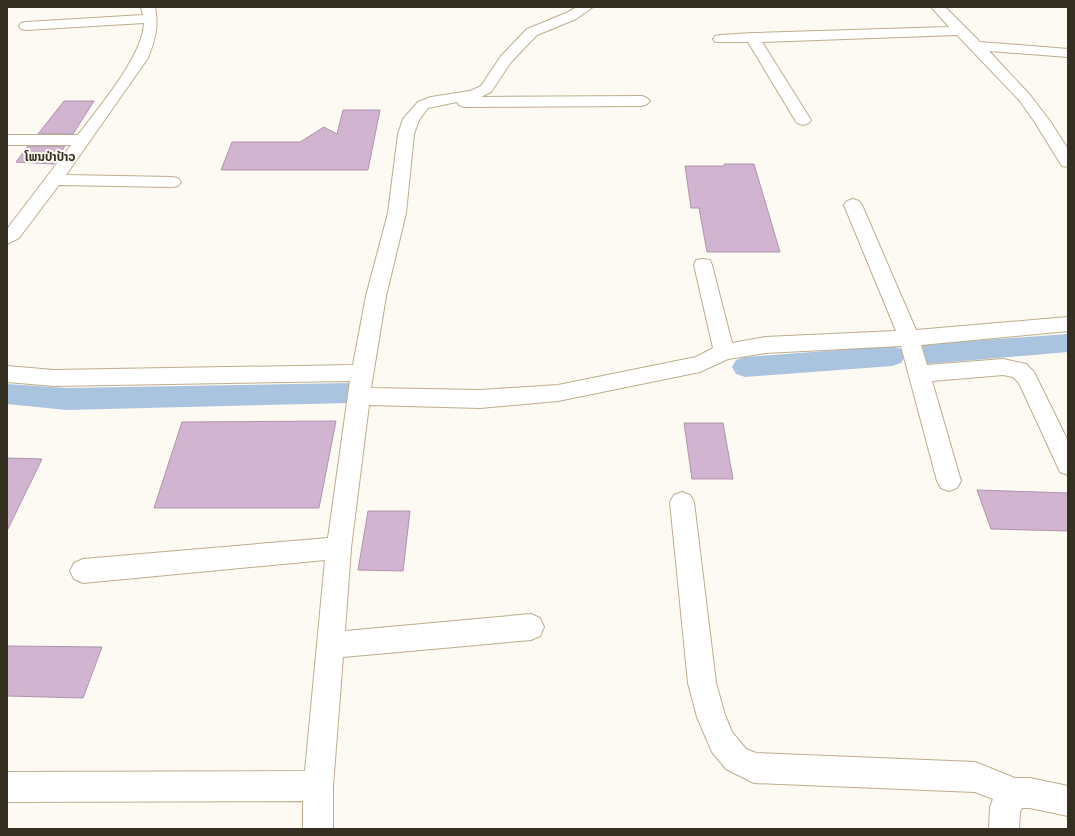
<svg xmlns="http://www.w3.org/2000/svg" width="1075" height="836" font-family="'DM Sans','Noto Sans Lao',sans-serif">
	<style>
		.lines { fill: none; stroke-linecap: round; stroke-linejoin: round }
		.canal { fill: #aac4df; fill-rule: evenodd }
		.building { fill: #d1b4cf; stroke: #b094ae }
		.minor-casing { stroke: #bdad8c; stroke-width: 2 }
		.minor { fill: #fff; fill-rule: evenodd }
		.labels { text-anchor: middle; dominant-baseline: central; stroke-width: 4; stroke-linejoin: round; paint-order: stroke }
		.far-quarter-label { font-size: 12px; font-weight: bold; fill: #352f21; stroke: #fdfaf3 }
	</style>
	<rect width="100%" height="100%" fill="#fdfaf3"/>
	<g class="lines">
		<path class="canal" d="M1068,334V352L926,364L917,361L913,354L917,347L926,344Z
			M892,346L901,349L905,356L901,363L892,366L745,377L736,374L732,367L736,360L745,357Z
			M350,383L359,386L363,393L359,400L350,403L66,410L7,404V384L66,388Z"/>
	</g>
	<path class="building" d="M64,101H94L73,134H38Z
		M343,110H380L368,170H221L232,142H300L324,127L337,134Z
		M28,146H65L54,164L16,162Z
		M724,164H754L780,252H707L699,208H691L685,166H725Z
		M336,421L319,508H154L182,422Z
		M684,423H723L733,479H692Z
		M7,458L42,459L7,531Z
		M977,490L1068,493V531L991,529Z
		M368,511H410L403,571L358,570Z
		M7,646L102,647L83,698L7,696Z"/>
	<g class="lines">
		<g class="minor-casing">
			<path id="minor" d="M141,7H155C159,26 155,40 148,58L66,175L172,177L178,178L181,182L178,186L172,187L59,185L19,238L7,244V229L71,145H7V135H78C98,108 143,56 144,23L26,30L21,29L19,26L21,23L26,22L143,15Z
				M577,7H593L576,19L537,35L511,62L491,92L481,97L642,96L647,98L650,101L647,104L642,106L464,107L459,105L457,102L428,108L419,120L414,134L406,213L386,296L371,388L480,390L558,385L696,357L713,348L694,265L696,260L703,259L710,260L712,265L732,343L765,337L896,331L844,205L847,201L853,199L859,201L862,205L916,330L1068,317V331L921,345L927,365L1003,359L1026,364L1034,372L1068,441V475L1060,472L1019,383L1013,377L1003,375L932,381L961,481L957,488L949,491L941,488L937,481L901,346L765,353L728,359L700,372L558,401L480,408L369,405L351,548L345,631L531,614L540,618L544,627L540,636L531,640L343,657L333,786V829H303V801L7,802V772L305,771L325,560L83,583L74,579L70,571L74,563L83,559L328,538L350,381L54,386L7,382V366L54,370L353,365L366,296L388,213L398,134L403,119L418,102L431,97L470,91L481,86L501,56L527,29L566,13Z
				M931,7H945L980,42L1068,49V57L989,51L1030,95L1050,121L1068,149V167L1062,166L1034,121L1020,101L957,35L762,42L811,120L809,123L803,125L797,123L795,120L748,42H715L713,39L715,36L720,35L752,33L949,27Z
				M682,492L690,495L694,502L716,683L725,715L732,732L746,749L756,753L975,762L1015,778H1030L1068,786V816L1030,808H1022L1020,812L1019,829H989L990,807L993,799L975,792L754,783L726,769L712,752L697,717L688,683L670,502L674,495Z"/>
		</g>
		<use href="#minor" class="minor"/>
	</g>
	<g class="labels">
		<g class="far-quarter-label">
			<text x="50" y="157">ໂພນປ່າປ້າວ</text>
		</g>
	</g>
	<rect width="1075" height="836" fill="none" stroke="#352f21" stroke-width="16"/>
</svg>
